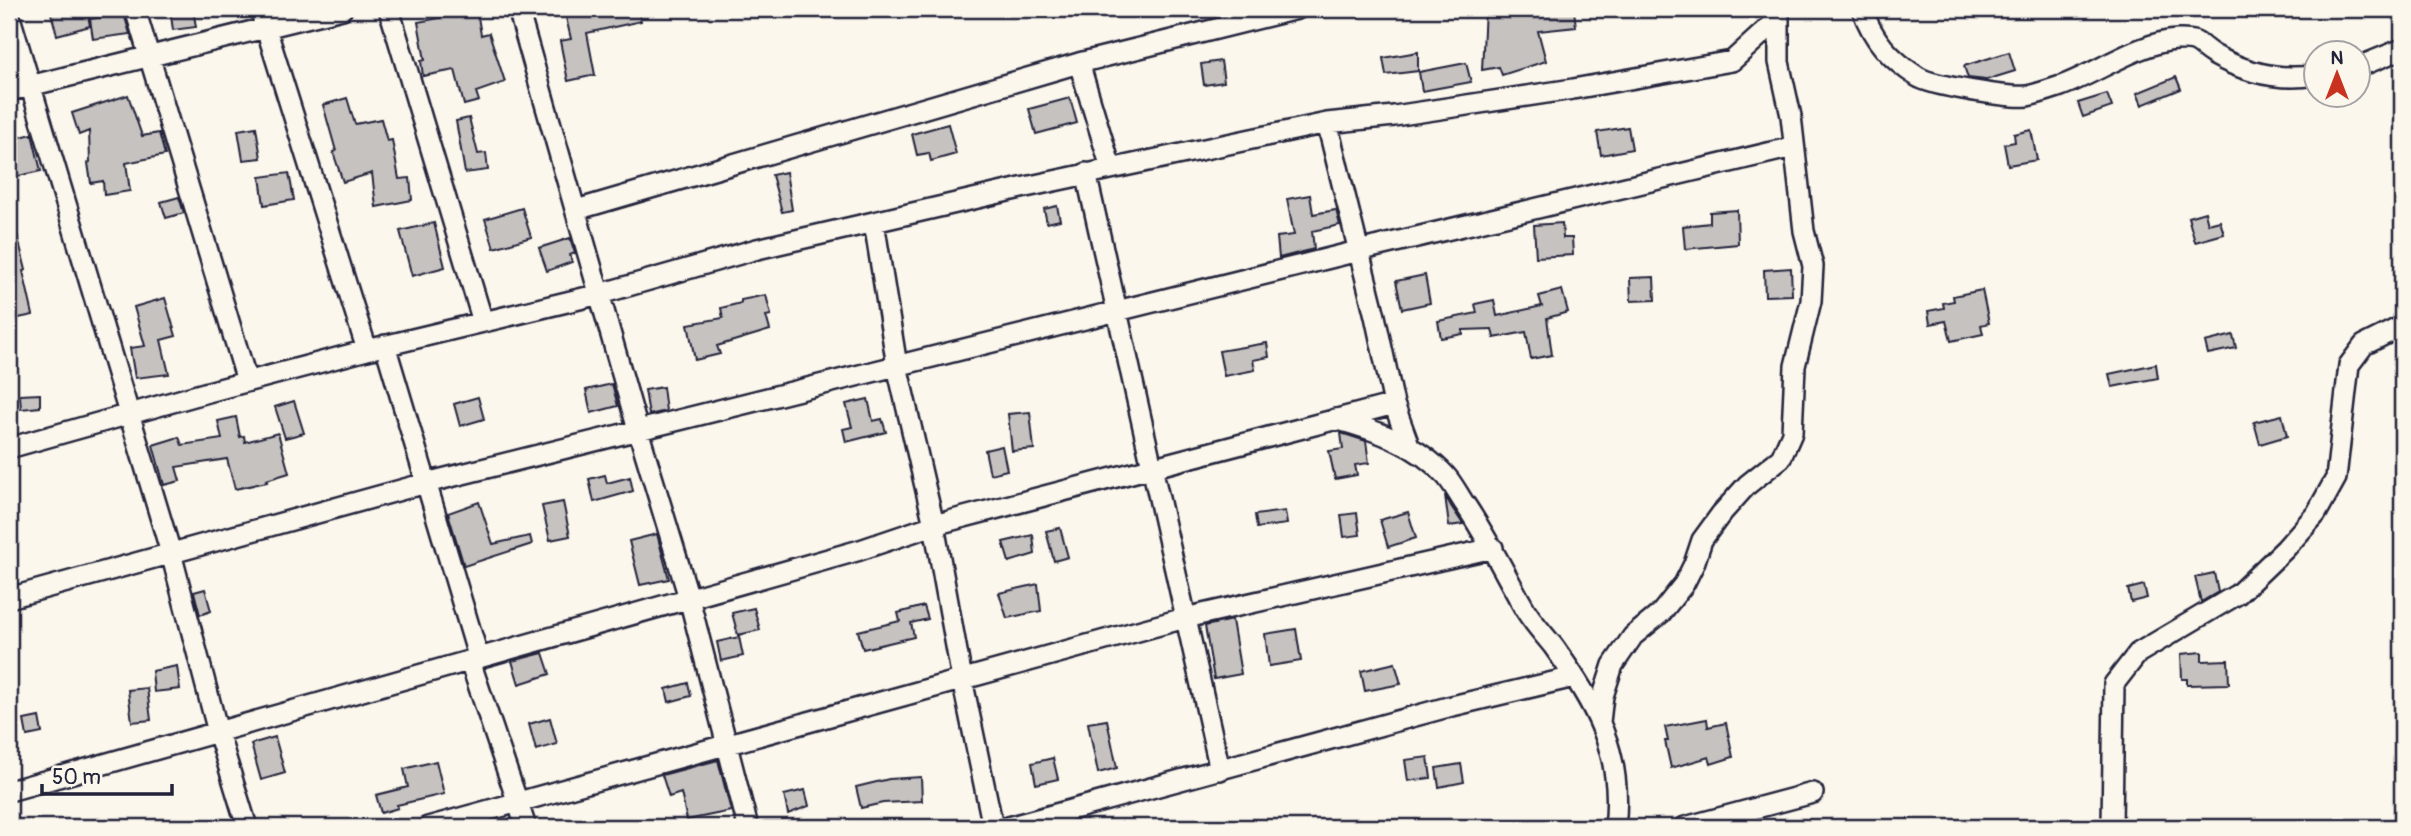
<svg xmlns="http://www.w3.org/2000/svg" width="2411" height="836" font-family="Pangolin,sans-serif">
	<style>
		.building { fill: #c6c2c0; stroke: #22223b; stroke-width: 2 }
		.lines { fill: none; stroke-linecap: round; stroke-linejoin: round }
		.street-casing { stroke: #22223b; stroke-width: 24 }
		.street { stroke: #fbf7ec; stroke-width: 19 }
	</style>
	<rect width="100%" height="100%" fill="#fbf7ec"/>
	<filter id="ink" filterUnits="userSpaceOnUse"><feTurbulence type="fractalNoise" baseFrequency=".0143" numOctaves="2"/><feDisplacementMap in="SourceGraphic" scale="14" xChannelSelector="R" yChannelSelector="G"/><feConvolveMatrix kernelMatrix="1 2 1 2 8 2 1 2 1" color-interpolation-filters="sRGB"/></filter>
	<g filter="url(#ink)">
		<path class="building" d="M79,9H87L90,26L57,35L51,13Z
			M170,9H193L196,27L173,30Z
			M564,9H638L641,21L587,33L595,75L568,81L560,41L571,39Z
			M1485,9H1539L1541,13L1574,10L1576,27L1538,31L1546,61L1502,75L1499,67L1482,70Z
			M477,11L481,35L489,33L505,82L476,92L479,101L464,105L455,70L423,76L421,61L425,60L418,22Z
			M124,14L130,34L93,39L90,19Z
			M1418,52V71L1386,75L1383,58Z
			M2009,52L2015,71L1986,80L1968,78L1964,66Z
			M1221,61L1224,82L1204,85L1201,64Z
			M1466,63L1471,82L1422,91L1419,72Z
			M2176,77L2181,89L2142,105L2137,93Z
			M2107,94L2112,107L2083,117L2078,103Z
			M128,95L142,136L159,133L165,155L126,163L130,191L104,195L103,181L91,183L88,163L90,162L89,131L79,135L72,113Z
			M347,98L355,124L381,119L387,141L392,140L399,179L410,178L412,200L376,207L372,173L343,182L333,152L336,151L323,105Z
			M1070,98L1077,123L1036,134L1029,109Z
			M469,118L478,154L486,153L488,170L465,173L456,121Z
			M948,124L956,154L931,161L929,153L917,155L912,134Z
			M256,127L261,158L243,160L238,130Z
			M1628,127L1632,149L1601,155L1597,132Z
			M2031,130L2037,160L2008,165L2004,144L2015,142L2014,134Z
			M32,134L41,171L9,178V140Z
			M786,172L792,210L782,212L772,175Z
			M289,173L294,200L264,205L260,177Z
			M1310,195L1313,214L1336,210L1340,225L1312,231L1314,249L1279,258L1277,237L1294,235L1287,199Z
			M179,197L184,213L166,218L161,202Z
			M1057,206L1060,220L1047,223L1044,209Z
			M522,208L531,237L494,248L485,219Z
			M1737,210L1738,244L1685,249L1683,226L1710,223V212Z
			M2205,212L2208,224L2220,221L2224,234L2195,242L2188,217Z
			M14,222L26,270L23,271L33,315L9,320V223Z
			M434,223L445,267L412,276L400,231Z
			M1562,223L1563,238H1572L1573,255L1536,257L1534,225Z
			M570,238L575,253L570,255L572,262L547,271L539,248Z
			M1791,268L1792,295L1765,296L1764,270Z
			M1425,275L1430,303L1402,309L1396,281Z
			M1654,277L1655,300L1631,301L1630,278Z
			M1562,290L1568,312L1547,318L1552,355L1531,359L1526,332L1494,338L1492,329L1463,330V334L1441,338L1438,321L1477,313L1475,304L1494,300L1497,316L1542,306L1539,296Z
			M1982,290L1989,323L1981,325L1983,334L1951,341L1946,321L1930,324L1928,311L1944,308L1943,303L1954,301L1953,296Z
			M766,295L771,315L766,316L770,330L717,346L720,354L695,360L688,324L723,318L721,308L741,303V300Z
			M165,298L176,336L161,340L169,374L135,378L130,348L145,346L134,307Z
			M2233,335L2236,348L2208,354L2205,342Z
			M1267,343L1269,357L1253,360L1255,370L1224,376L1219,351Z
			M2156,364L2158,378L2112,387L2109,374Z
			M612,384L618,406L591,413L586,390Z
			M663,387L666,411L649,415L645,390Z
			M40,394V407L21,409L20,395Z
			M478,397L484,419L460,426L454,404Z
			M868,399L873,421L882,419L886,432L846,442L843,429L852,427L846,404Z
			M294,401L304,433L285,438L275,407Z
			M1030,412L1034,449L1012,451L1008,414Z
			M2282,415L2287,436L2260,444L2254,422Z
			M236,417L240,437L244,436L245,442L278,433L289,473L266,480L267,482L235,489L227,459L176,467L180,481L164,485L153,445L179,437L182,445L222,439L218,421Z
			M1341,433L1366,441L1369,463L1355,465L1357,475L1335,479L1329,451L1343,449Z
			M1002,446L1007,470L990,474L985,450Z
			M605,475L607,483L630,477L633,491L594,502L589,479Z
			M1445,495L1451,506L1463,524L1449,526Z
			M479,502L493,544L530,536L532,544L464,566L448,513Z
			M563,502L570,536L550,540L542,506Z
			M1285,511L1287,524L1257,528L1255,515Z
			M1408,512L1416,538L1388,547L1380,520Z
			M1357,513L1360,535L1344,537L1341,515Z
			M1060,528L1068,557L1054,561L1046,531Z
			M657,534L669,579L640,585L629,541Z
			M1033,535L1035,554L1009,562L1003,542Z
			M2214,573L2218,592L2201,602L2195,577Z
			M1038,584L1041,611L1007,618L999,593Z
			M2144,585L2147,598L2131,602L2128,589Z
			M205,589L211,611L200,615L194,592Z
			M924,606L928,619L911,623L914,637L863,649L858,631L900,621L898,613Z
			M754,608L760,630L738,635L732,613Z
			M1232,620L1241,674L1214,679L1205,626Z
			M1296,629L1301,661L1269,666L1265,634Z
			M739,637L743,656L721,661L717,642Z
			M2202,652V661L2228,660L2229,684L2187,685V679H2182L2181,654Z
			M543,653L550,674L519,684L512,661Z
			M1395,663L1401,684L1365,691L1361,671Z
			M177,666L180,689L154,692L152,671Z
			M688,683L691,696L669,702L666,689Z
			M147,688L151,720L132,722L128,690Z
			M39,717L42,733L27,736L24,720Z
			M550,718L557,744L536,750L529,724Z
			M1707,719L1708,727L1726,723L1733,757L1711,764L1709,757L1671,768L1665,741H1668L1665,727Z
			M1107,720L1117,768L1098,773L1088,723Z
			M275,737L285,773L261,780L251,744Z
			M1428,757L1431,778L1408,781L1405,760Z
			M1053,758L1058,779L1036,784L1032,763Z
			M718,760L731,811L687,820L681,793L669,797L662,775Z
			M436,761L444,794L397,805L398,808L381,813L376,795L408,787L404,769Z
			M1461,764L1464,782L1439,787L1436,768Z
			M921,777L922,801L883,803L861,808L856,787L889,779Z
			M805,790L809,806L788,814L784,795Z"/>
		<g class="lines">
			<g class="street-casing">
				<path id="street" d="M135,9L247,381
					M260,9L367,350
					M389,9L483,322
					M518,9L638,430L689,598L748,827
					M1862,9C1873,40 1890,59 1918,77C1932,86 2011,98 2027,96C2037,94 2049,90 2058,87C2094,75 2139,42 2177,40C2201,39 2196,44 2214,55C2246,73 2281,81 2316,75
					M9,14L171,553L218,732L247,827
					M1079,63L1111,168
					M2358,67L2402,49
					M9,91L342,9
					M1327,123L1375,316L1394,404L1409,445
					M1086,173L1220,770
					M576,210L1079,63L1297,9
					M874,222L897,366L934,525L962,679L993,827
					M385,345L479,659
					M1335,419C1376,430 1417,444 1446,476C1453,484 1458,494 1464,503C1486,535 1503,570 1522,604C1530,620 1543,633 1554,647C1595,705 1624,753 1615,827
					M9,448L208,392L367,350L600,294L757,249L1021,188L1327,123L1394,116L1573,89L1732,61L1777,20
					M9,598L426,483L1358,251L1793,147
					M470,661L526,827
					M1600,722L1603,696L1613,665L1633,636L1661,613L1684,584L1694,564L1702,540L1721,514L1747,485L1781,458L1792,433L1795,366L1811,301L1813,266L1804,231L1791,116L1779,62V12
					M9,791L860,550L934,525L1394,404
					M428,827L1185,618L1493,548
					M1008,827L1448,707L1574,677
					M1685,827L1813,793
					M2112,827L2114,684L2138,653L2238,594L2285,549L2316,514L2336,478L2349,365L2364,345L2402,326"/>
			</g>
			<use href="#street" class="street"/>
		</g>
	</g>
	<rect width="2411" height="836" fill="none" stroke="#fbf7ec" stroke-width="35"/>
	<rect x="18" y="18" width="2376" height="801" fill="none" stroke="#22223b" stroke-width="2.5" filter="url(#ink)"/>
	<g transform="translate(2337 74)"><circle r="33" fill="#fbf7ec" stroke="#a4a2a5" stroke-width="2"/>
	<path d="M0-5L12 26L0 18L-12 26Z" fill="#c8321e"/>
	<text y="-10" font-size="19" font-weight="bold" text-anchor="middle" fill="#22223b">N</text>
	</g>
	<path d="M42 784v10h130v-10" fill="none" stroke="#22223b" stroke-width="3.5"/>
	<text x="52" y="784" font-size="21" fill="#22223b" stroke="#fbf7ec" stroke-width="5" paint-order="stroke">50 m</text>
</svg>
